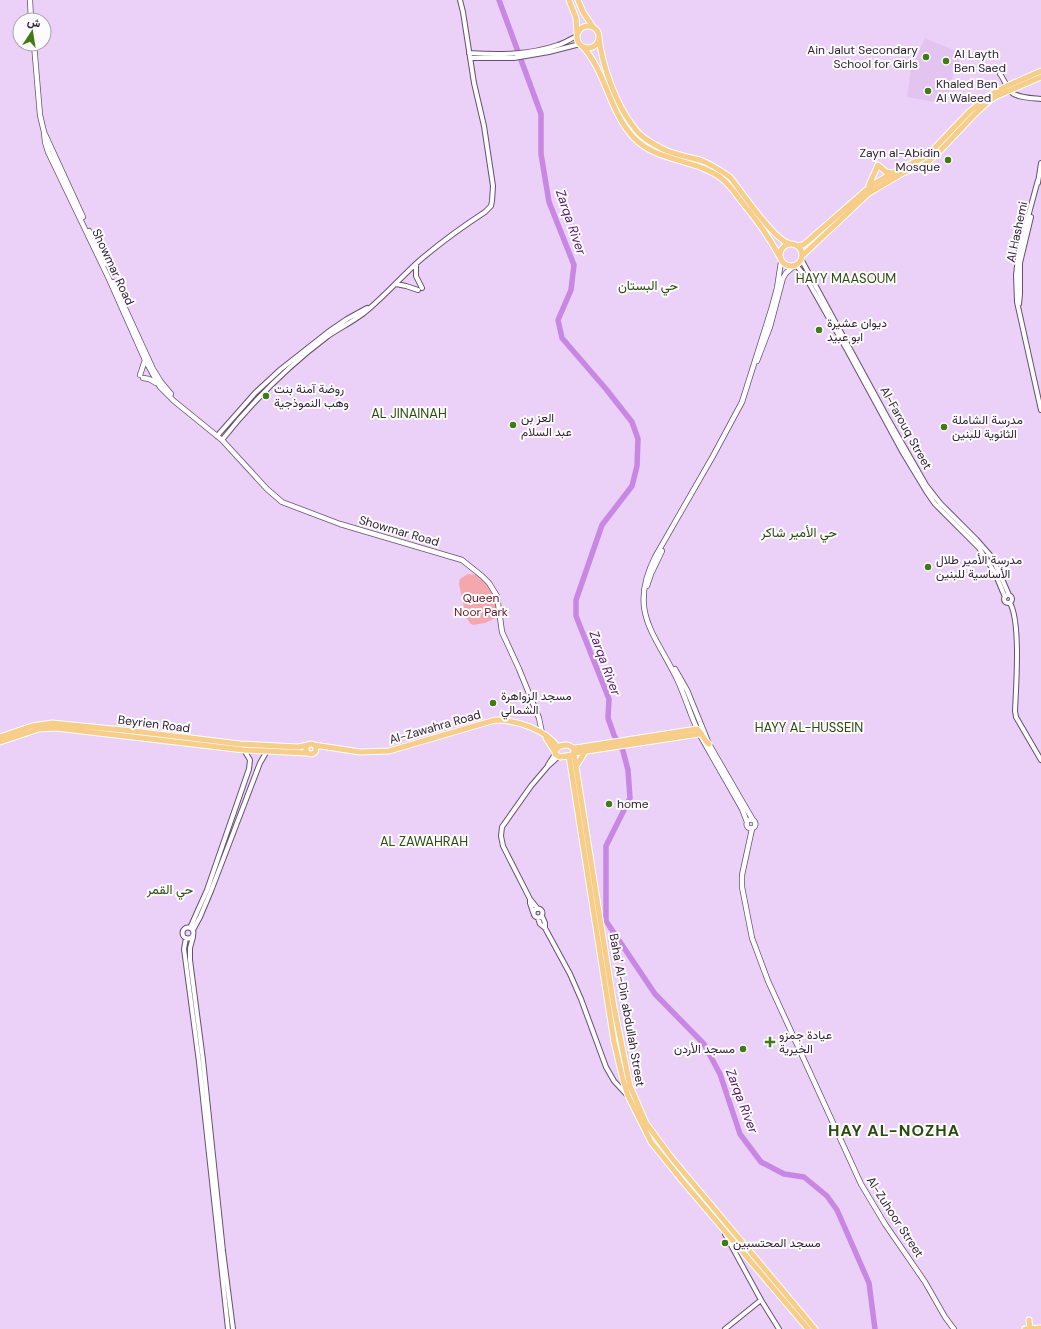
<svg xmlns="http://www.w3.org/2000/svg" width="1041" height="1329" font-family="'DM Sans',Vazirmatn,sans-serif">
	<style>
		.built { fill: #e3c4f1 }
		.green { fill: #f4a8ad }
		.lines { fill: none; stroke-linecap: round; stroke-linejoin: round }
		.river { stroke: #c887e3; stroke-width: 5.5 }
		.tertiary-casing { stroke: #675071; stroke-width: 6 }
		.secondary-casing { stroke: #675071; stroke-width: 6 }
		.primary-casing { stroke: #fff; stroke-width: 7 }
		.tertiary { stroke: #fff; stroke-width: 4 }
		.secondary { stroke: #fff; stroke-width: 4.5 }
		.primary { stroke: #f7cd8a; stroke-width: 5 }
		.poi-dot { fill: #417b14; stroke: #fefbff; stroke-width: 1.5 }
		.labels { text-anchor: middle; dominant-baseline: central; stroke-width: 4; stroke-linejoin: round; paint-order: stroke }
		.poi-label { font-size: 12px; fill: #281e2c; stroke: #fefbff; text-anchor: start }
		.street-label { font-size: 12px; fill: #281e2c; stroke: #fefbff }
		.park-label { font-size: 12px; fill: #5f1522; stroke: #fefbff }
		.water-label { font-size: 13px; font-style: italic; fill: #531669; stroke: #fefbff }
		.neighbourhood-label { font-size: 13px; fill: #274c0c; stroke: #fefbff }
		.district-label { font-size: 16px; font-weight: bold; letter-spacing: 1px; fill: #274c0c; stroke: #fefbff }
	</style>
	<rect width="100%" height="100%" fill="#ebd0f7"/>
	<path class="built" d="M925,38L963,54L952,78L946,104L907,97L911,68Z"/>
	<path class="green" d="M468,574L477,575L495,594L498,609L496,618L485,623L473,625L470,623L466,617L459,584L460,579Z"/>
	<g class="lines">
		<path class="river" d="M499,0L541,114V154L549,202L574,265L571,290L558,320L562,338L606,389L632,422L638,439L637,466L632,486L602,525L576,600V616L609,699L608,718L614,735L623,751L628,770L630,798L606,846V921L655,994L704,1044L720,1074L740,1134L761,1162L784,1174L804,1177L827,1196L837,1210L869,1283L875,1329"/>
		<g class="tertiary-casing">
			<path id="tertiary" d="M469,53C499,55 529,55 558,45C565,43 570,39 577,36
				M470,58H514L549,52L580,44
				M1000,74C1004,79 1006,86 1010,91C1016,98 1032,98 1041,99
				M1038,180L1019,250L1016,275L1017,302L1041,410
				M1038,183L1041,163
				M801,259L887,417L926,485L940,503L976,539L991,556L999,572L1009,595
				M416,264V276L422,288
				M796,265L805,276L847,350L903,453L926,491L935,504L979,548L995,573L1005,597
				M396,284L406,286L418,290
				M1019,304L1020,294V263L1031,217
				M217,436L255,393L281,369L328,332L347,319L367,308
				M222,440C253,401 288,366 328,336C340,328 352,322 364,313C384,297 400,278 419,261C440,243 462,227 485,212L491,206L492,201L493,186L484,126L474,83L463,12L460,0
				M1004 599a4 4 0 1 1 8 0a4 4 0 1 1-8 0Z
				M1010,603C1021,622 1016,688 1015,711L1016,717L1041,760
				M548,765L555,754
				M530,899V903L533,912
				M533.5 913a4.5 4.5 0 1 1 9 0a4.5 4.5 0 1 1-9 0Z
				M538,909L530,899L503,846L501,836L502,827L531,786L548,766L558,757
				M542,916L545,923V928
				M538,918L540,924L545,928L570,974L581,999L606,1067L614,1081L627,1095
				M182.5 933a5.5 5.5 0 1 1 11 0a5.5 5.5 0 1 1-11 0Z
				M190,928L207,890L249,769L250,760L244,750
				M193,930L200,917L211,891L260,763L267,751
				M193,937L190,948V960L203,1060L223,1251L233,1329
				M186,938L184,949L199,1062L228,1329
				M725,1234L761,1300L779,1329
				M725,1329L761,1300"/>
		</g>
		<g class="secondary-casing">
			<path id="secondary" d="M30,0L31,20
				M34,44L40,115L44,132L83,217
				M44,132L45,142L48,152L109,279L145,360L160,387L174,401L222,440L267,489L282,502L340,524L462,560L482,576L489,583L497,596L502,632L519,669L539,718L542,733
				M89,231L105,264
				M113,282L153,369L161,382L171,394
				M757,361L770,327L783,278L786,273L794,266
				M140,375L145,360
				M143,378L149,379L156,383
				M647,586L651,574L662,551
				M675,669L687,690L709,744L753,820
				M698,731C690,714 685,696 677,679C654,632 628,611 655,557L713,456L742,402L771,310L777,288L781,262
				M701,737L742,809L747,822
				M746.5 824a4.5 4.5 0 1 1 9 0a4.5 4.5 0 1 1-9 0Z
				M752,829L742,875V887L752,938L768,981L861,1184L885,1224L925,1282L945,1317L954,1329"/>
		</g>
		<g class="primary-casing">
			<path id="primary" d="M569,0L576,18L577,34
				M578,0L583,12L593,27
				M577 37a11 11 0 1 1 22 0a11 11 0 1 1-22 0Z
				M599,38C602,65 616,104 633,126C640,137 653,144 665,150C676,155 688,157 700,160C711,164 720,170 730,177C742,192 773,239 790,244
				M582,46C606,71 609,112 634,138C651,156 678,159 700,167C707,170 715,173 721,178C729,184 735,193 741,201C755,218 769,236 779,256
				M869,185L878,165L886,172L892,173
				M780 255a11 11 0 1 1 22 0a11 11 0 1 1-22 0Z
				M797,246L803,245L808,241L872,185L898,170L927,156L969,112L990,95L1007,86L1041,71
				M802,256L869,193L903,173L922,166L929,161L939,152L973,116L989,101L997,96L1041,77
				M0,737L32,726L52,723L133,731L240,744L298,747L308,745
				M546,738L555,752
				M0,742L39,729L56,728L244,750L307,753
				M306 749a5 5 0 1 1 10 0a5 5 0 1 1-10 0Z
				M314,745L360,752L389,751L495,720C516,720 545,729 558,747
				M567,745C572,746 574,748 574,753L572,755L560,757L555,754C555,747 560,745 567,745Z
				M573,748L582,747L697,729C703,733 703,740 709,744
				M574,753L699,734
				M574,754L614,1007L630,1086L646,1123L671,1157L815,1329
				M569,756L614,1042L623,1080L628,1096L651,1142L684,1183L808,1329
				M577,765L585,752
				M1029,1320L1030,1328
				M1025,1329L1041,1328"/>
		</g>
		<use href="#tertiary" class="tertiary"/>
		<use href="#secondary" class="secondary"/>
		<use href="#primary" class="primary"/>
	</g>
	<g class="poi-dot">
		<circle cx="926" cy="57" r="4"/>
		<circle cx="946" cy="61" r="4"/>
		<circle cx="928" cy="91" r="4"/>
		<circle cx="948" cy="160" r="4"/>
		<circle cx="819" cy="330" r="4"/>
		<circle cx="266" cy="396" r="4"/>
		<circle cx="513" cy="425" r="4"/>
		<circle cx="944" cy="427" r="4"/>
		<circle cx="928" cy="567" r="4"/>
		<circle cx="493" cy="703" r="4"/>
		<circle cx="609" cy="804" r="4"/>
		<path d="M768 1036h4v4h4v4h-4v4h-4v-4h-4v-4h4z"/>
		<circle cx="743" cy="1049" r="4"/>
		<circle cx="725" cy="1243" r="4"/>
	</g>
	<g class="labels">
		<g class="poi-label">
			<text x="918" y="50" text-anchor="end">Ain Jalut Secondary<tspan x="918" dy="14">School for Girls</tspan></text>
			<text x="954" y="54">Al Layth<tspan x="954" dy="14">Ben Saed</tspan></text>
			<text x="936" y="84">Khaled Ben<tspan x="936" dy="14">Al Waleed</tspan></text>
			<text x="940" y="153" text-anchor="end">Zayn al-Abidin<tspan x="940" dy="14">Mosque</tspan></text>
			<text x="827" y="323">ديوان عشيرة<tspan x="827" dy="14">ابو عبيد</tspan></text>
			<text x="274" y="389">روضة آمنة بنت<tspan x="274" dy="14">وهب النموذجية</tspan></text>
			<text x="521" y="418">العز بن<tspan x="521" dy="14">عبد السلام</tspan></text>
			<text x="952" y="420">مدرسة الشاملة<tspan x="952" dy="14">الثانوية للبنين</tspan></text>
			<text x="936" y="560">مدرسة الأمير طلال<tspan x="936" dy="14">الأساسية للبنين</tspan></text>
			<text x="501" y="696">مسجد الزواهرة<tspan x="501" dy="14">الشمالي</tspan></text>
			<text x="617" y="804">home</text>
			<text x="779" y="1035">عيادة جمزو<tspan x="779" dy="14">الخيرية</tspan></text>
			<text x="735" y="1049" text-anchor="end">مسجد الأردن</text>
			<text x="733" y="1243">مسجد المحتسبين</text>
		</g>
		<g class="street-label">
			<text transform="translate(1017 232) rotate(-78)">Al Hashemi</text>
			<text transform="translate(113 267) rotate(65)">Showmar Road</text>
			<text transform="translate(906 428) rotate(61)">Al-Farouq Street</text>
			<text transform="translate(399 531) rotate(16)">Showmar Road</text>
			<text transform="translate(154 724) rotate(7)">Beyrien Road</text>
			<text transform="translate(435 727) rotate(-16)">Al-Zawahra Road</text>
			<text transform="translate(627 1010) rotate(80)">Baha' Al-Din abdullah Street</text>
			<text transform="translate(895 1217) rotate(57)">Al-Zuhoor Street</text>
		</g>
		<g class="park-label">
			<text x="481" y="598">Queen<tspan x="481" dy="14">Noor Park</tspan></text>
		</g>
		<g class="water-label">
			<text transform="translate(571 222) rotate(71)">Zarqa River</text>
			<text transform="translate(605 663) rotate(70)">Zarqa River</text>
			<text transform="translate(742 1101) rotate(69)">Zarqa River</text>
		</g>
		<g class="neighbourhood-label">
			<text x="846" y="278">HAYY MAASOUM</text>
			<text x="648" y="285">حي البستان</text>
			<text x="409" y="413">AL JINAINAH</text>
			<text x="799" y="532">حي الأمير شاكر</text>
			<text x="809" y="727">HAYY AL-HUSSEIN</text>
			<text x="424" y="841">AL ZAWAHRAH</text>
			<text x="170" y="889">حي القمر</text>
		</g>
		<g class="district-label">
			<text x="894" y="1130">HAY AL-NOZHA</text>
		</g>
	</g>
	<g transform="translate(32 32) rotate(12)"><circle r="19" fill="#fefbff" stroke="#a8a3ab"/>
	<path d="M0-3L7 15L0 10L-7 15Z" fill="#417b14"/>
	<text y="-6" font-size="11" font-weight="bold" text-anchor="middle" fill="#281e2c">ش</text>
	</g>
</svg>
